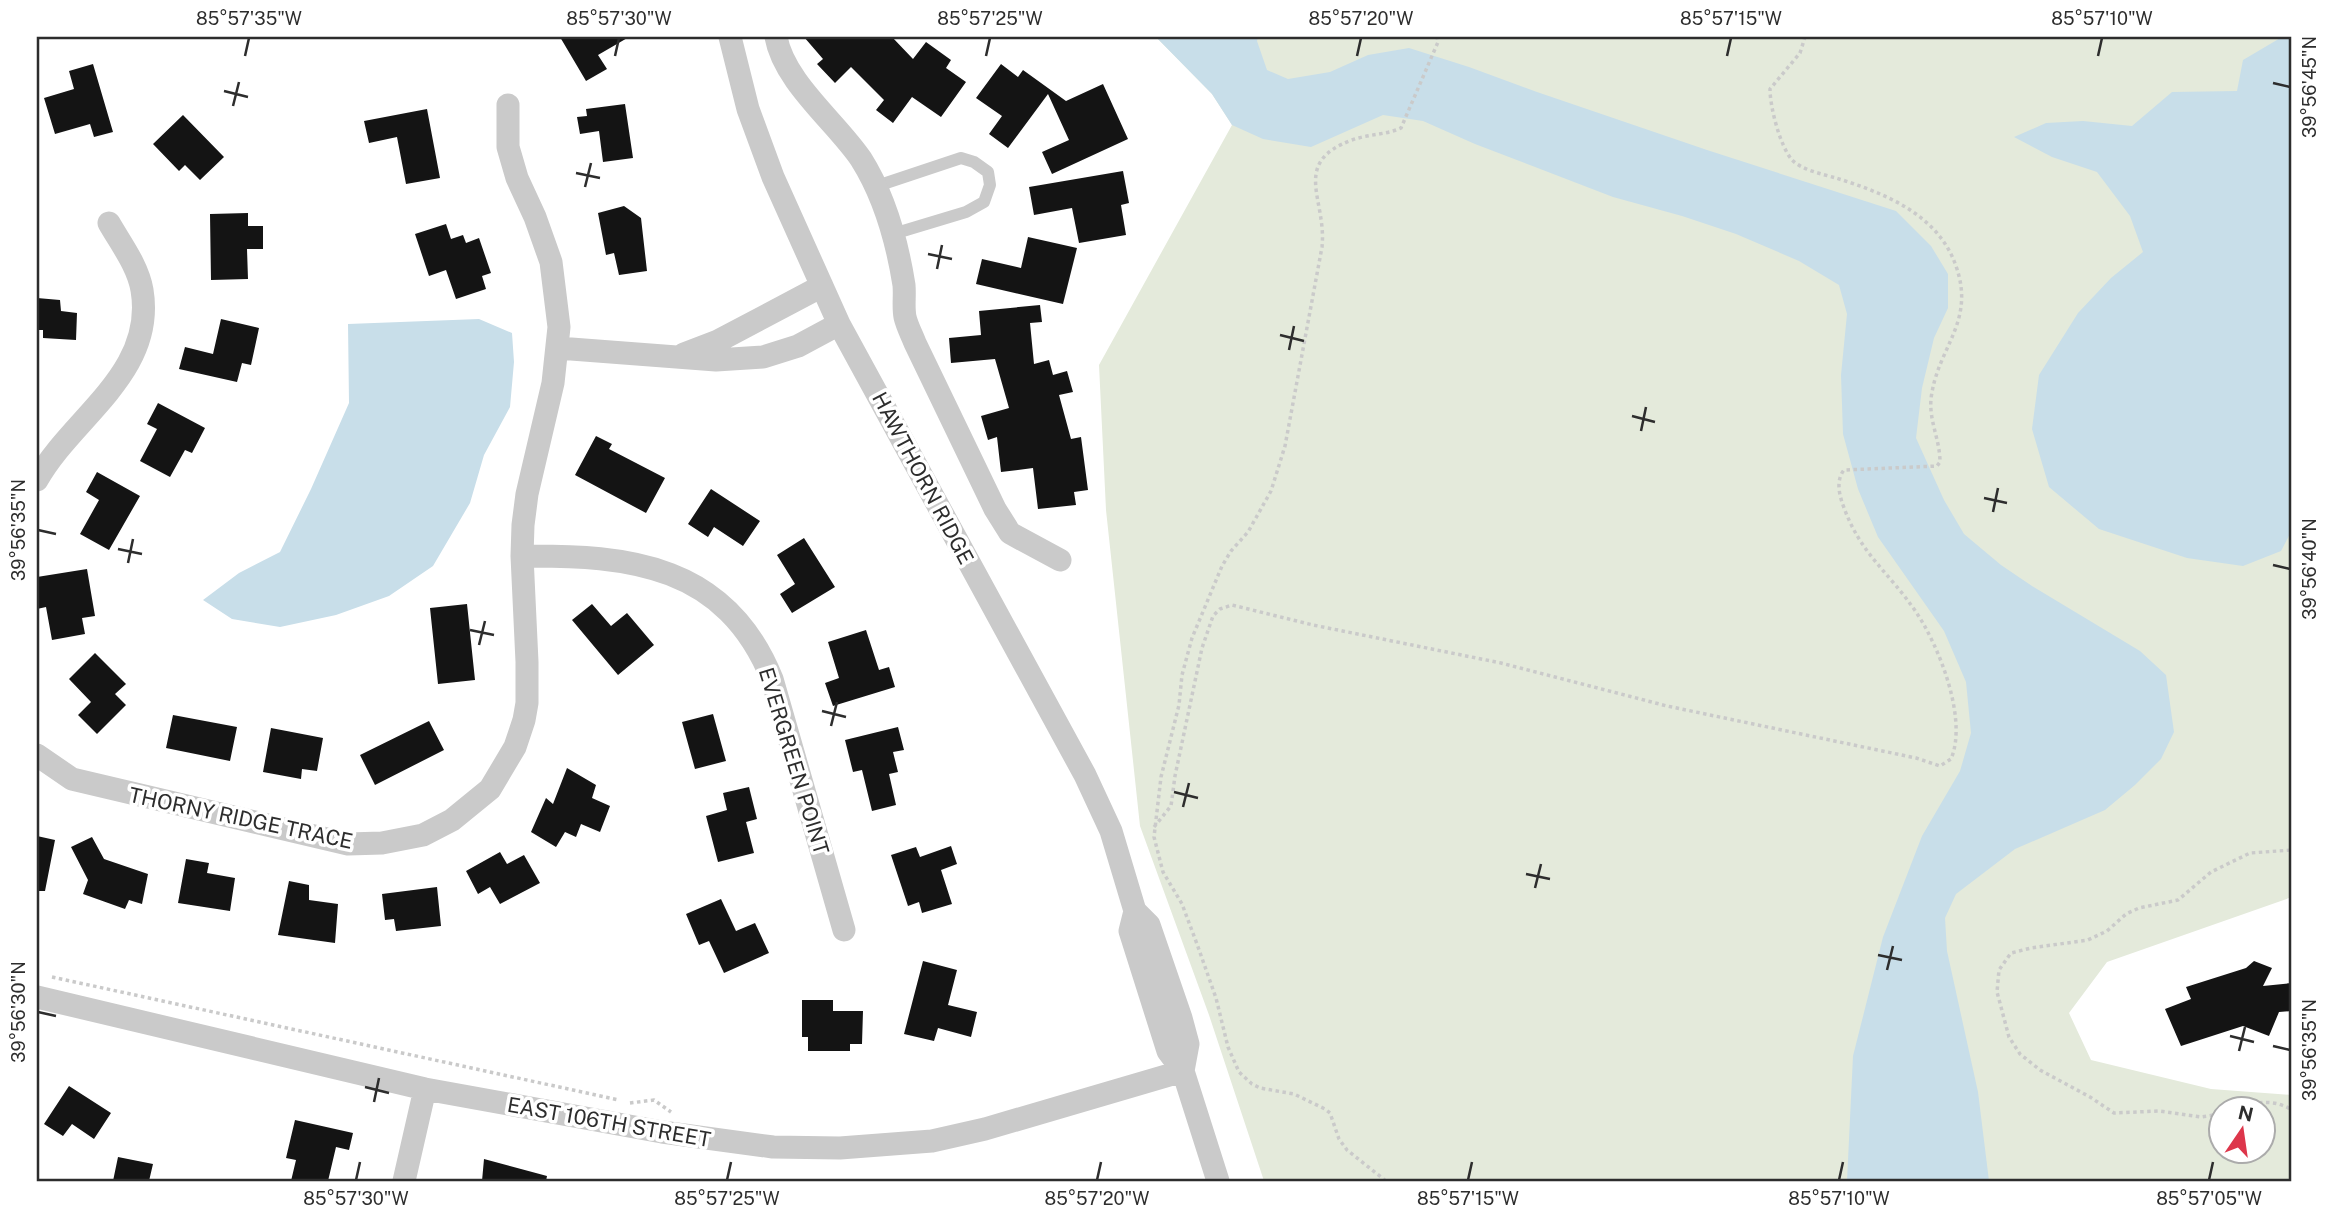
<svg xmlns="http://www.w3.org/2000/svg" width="2329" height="1218" font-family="'Public Sans',sans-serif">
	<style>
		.green { fill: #e4eadb; fill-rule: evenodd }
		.water { fill: #c8dee9 }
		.building { fill: #141414 }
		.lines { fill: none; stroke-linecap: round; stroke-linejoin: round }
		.path { stroke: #cacaca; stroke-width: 3.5; stroke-dasharray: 3.5 3.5; stroke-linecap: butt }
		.lane { stroke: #cacaca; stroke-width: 12 }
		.street { stroke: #cacaca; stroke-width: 23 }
		.ticks { fill: none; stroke: #2d2d2d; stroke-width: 2.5 }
		.labels { text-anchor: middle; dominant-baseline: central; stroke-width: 7; stroke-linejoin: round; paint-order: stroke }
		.street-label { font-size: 21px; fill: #2d2d2d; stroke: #fff }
		.neatline { fill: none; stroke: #2d2d2d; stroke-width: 2.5 }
		.ticks-label { font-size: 18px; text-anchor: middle; fill: #2d2d2d }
	</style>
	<rect width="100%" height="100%" fill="#fff"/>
	<path class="green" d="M1156,37H2292V897L2107,962L2069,1013L2091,1060L2211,1089L2292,1095V1181H1264L1209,1015L1140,826L1106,510L1099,365L1232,125L1212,94ZM2220,1110H2262V1152H2220Z"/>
	<path class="water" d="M1156,37H1258L1257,41L1267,70L1288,79L1330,72L1368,55L1409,48L1469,67L1537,92L1707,150L1896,211L1931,246L1948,274V308L1934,338L1922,388L1916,438L1944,500L1964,534L2001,565L2032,586L2140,651L2166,675L2174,732L2161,759L2135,785L2105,810L2015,849L1956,894L1945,918L1947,951L1978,1092L1989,1181H1847L1853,1056L1883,937L1922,836L1960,771L1971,733L1966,682L1944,631L1878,537L1858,489L1843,434L1841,375L1847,314L1839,285L1799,261L1736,234L1682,216L1613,197L1475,144L1423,121L1383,115L1311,147L1263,139L1232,125L1212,94Z
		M2282,37H2292V530L2281,551L2243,566L2187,558L2099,529L2049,487L2032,429L2039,375L2078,313L2111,278L2143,252L2130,216L2097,172L2052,157L2014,137L2046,123L2083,121L2132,126L2172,92L2237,91L2243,60Z
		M479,319L512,333L514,362L510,407L484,455L470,503L433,566L389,596L336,615L280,627L232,619L203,600L239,573L280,552L311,489L349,403L348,324Z"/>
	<path class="building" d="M560,37H629L598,55L607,69L586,81Z
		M804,37H892L913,59L926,42L951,60L946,68L966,82L941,117L912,97L893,123L876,110L884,100L851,67L835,83L817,64L823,59Z
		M93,64L113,132L94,137L90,124L55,134L44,98L74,89L69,71Z
		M1001,64L1018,77L1023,70L1066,101L1103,84L1128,139L1052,174L1042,152L1069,140L1048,94L1008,148L989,134L1002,116L976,98Z
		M625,104L633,158L603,162L599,131L580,134L577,117L587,116L586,109Z
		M427,109L440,178L406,184L397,137L369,143L364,121Z
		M183,115L224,157L200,180L185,165L179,171L153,144Z
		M1123,171L1129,203L1121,205L1126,235L1079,243L1072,208L1034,215L1029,187Z
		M624,206L641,218L647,271L619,275L614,253L606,255L598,213Z
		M248,213V226H263V249H247L248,279L211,280L210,214Z
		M446,224L451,239L463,235L466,243L479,238L491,273L482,276L486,289L456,299L446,270L429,276L415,234Z
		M1028,237L1077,248L1063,304L976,284L982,259L1021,268Z
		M37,298L60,300L61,311L77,313L76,340L43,338V330H37Z
		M1040,305L1042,322L1030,323L1034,364L1049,360L1053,375L1067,371L1073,392L1059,395L1071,439L1081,437L1088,490L1074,492L1076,505L1038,509L1033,468L1001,472L997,437L988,440L981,416L1009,408L995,359L951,363L949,338L981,335L979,311Z
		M221,319L259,328L251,365L242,363L237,382L179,369L185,347L213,354Z
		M158,403L205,428L192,453L185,450L170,477L140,461L157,429L147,424Z
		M596,436L612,444L609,449L665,478L646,513L575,475Z
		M97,472L140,496L109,550L80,534L99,500L86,492Z
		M711,489L760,521L743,546L714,527L708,537L688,524Z
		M804,538L835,587L792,613L780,594L795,584L777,555Z
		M87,569L95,616L82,618L85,634L52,640L46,607L37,609V577Z
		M467,604L475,680L438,684L430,608Z
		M592,604L611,626L627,613L654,645L618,675L572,620Z
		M866,630L879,670L889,667L895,687L833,706L825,683L839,678L828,642Z
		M95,653L126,684L115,694L126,705L97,734L78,715L91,702L69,679Z
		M713,714L726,761L695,769L682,722Z
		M173,715L237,727L230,761L166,748Z
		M429,721L444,750L375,785L360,755Z
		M898,727L904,750L893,752L898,772L889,774L896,805L872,811L862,770L853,772L845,740Z
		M271,728L323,738L317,771L302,769L301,779L263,772Z
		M567,768L596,785L592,798L610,806L600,832L581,824L576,837L565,832L556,847L531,832L546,798L553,804Z
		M749,787L757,819L746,822L754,853L718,862L706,816L727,810L723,793Z
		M37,836L55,840L45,891H37Z
		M92,837L104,859L148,874L142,904L129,900L125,909L83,894L88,880L71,847Z
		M951,846L957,864L941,870L952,904L922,913L919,902L908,906L891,855L916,847L920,857Z
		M500,852L507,864L524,855L540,883L500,904L490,887L478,894L466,871Z
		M186,859L209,863L207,873L235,878L230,911L178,903Z
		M289,881L309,885V900L338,904L335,943L278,935Z
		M437,887L441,926L396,931L394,919L385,920L382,894Z
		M721,899L736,931L755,923L769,953L724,973L709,941L699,945L686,914Z
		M923,961L957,970L948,1005L977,1012L971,1037L938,1028L934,1041L904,1034Z
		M2254,961L2272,968L2263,986L2292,983V1011L2279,1012L2269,1036L2243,1026L2181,1046L2165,1009L2191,999L2186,987L2246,968Z
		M802,1000H833V1011H863L862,1044H850V1051H808V1037H802Z
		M69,1086L111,1113L94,1139L72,1124L63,1136L44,1124Z
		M295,1120L353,1133L349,1150L336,1147L328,1181H291L296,1160L286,1158Z
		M118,1157L153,1164L149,1181H113Z
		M484,1159L547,1176L546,1181H482Z"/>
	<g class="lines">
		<path class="path" d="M1154,827L1171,806L1175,776L1202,648L1213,616L1220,609L1232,605L1313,625L1501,663L1667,706L1916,758L1940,766L1951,759C1968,719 1939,646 1916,612C1889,572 1860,554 1843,505C1839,494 1836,480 1844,470L1937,466L1940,462C1940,440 1929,421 1931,399C1937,347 1976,323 1956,266C1938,214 1884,193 1836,178C1822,174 1802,170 1792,160C1780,146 1770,107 1770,89L1800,53L1805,37
			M52,977L619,1100
			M630,1103L654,1100L671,1112
			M2232,1110C2252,1102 2273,1098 2292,1110
			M2220,1114L2201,1117L2159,1111L2114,1113L2090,1097L2040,1070L2020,1054L2009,1037L1997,992L1999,970L2011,953L2031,948L2088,940L2107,931L2126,914L2139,908L2178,900L2211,872L2250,853L2292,850
			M1386,1181L1347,1150L1339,1139L1330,1113L1325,1109L1294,1094L1260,1088L1252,1084L1239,1072L1228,1047L1216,998L1197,944L1182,904L1163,872L1154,837L1161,777L1179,705L1182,675L1192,638L1222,566L1231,551L1248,532L1271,491L1285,446L1322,247C1327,199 1290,163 1352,140C1368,134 1386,135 1401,128L1438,42L1437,37"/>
		<path class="lane" d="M877,186L961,158L974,162L988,172L990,185L984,202L966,212L893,234"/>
		<path class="street" d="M730,37L748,109L773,177L839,324L1085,775L1111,831L1135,911L1149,925L1181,1018L1188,1044L1183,1071
			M776,37C784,82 836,122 861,159C885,197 897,241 904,285C905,296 903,307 905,317C907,326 912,335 915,343L995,509L1010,533L1060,560
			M558,348L716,360L763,357L798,346L839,324
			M684,354L718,341L822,286
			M37,480C72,417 156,373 142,290C138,266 121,244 109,223
			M522,556C630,555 726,565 772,679L844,930
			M37,755L72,779L348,844L382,843L423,835L452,820L490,789L515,747L524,720L527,703V662L522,556L523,525L527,494L553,383L559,327L551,262L535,217L517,178L508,147V105
			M1135,911L1130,931L1168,1051L1183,1071L1218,1181
			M37,997L425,1089L662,1132L773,1147L840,1148L932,1141L985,1129L1183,1071
			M404,1181L425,1089"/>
	</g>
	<path class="ticks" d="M245,56L249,38M615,56L619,38M986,56L990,38M1357,56L1361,38M1727,56L1731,38M2098,56L2102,38M2273,83L2290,87M224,91L248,97M233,106L239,82M576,173L600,178M585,187L591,163M928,254L952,259M937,269L942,245M1280,335L1304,341M1289,350L1294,326M1632,416L1655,422M1641,431L1646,407M1984,498L2007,503M1993,512L1998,488M38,530L56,534M118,549L142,554M128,563L133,539M2273,565L2290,569M470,630L494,635M479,645L485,621M822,711L846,717M831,726L837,702M1174,792L1198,798M1183,807L1189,783M1526,874L1550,879M1535,888L1541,864M1878,955L1902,960M1887,970L1893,946M38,1012L56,1016M2230,1036L2254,1042M2273,1046L2290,1050M2239,1051L2245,1027M365,1087L389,1093M374,1102L379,1078M356,1180L360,1162M727,1180L731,1162M1097,1180L1101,1162M1468,1180L1472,1162M1839,1180L1843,1162M2209,1180L2213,1162"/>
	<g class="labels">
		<g class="street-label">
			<text transform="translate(923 478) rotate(62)">HAWTHORN RIDGE</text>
			<text transform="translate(794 761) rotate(73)">EVERGREEN POINT</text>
			<text transform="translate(241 818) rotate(12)">THORNY RIDGE TRACE</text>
			<text transform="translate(609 1122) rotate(10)">EAST 106TH STREET</text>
		</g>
	</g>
	<rect width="2329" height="1218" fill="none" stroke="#ffffff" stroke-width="77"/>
	<g transform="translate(2242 1130) rotate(13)"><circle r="33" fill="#ffffff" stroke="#ababab" stroke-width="2"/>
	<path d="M0-5L12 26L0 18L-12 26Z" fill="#dd364b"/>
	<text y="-10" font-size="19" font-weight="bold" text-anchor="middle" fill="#2d2d2d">N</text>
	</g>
	<rect x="38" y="38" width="2252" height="1142" class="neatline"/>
	<g class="ticks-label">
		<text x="249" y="25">85°57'35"W</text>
		<text x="619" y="25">85°57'30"W</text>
		<text x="990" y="25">85°57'25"W</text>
		<text x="1361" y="25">85°57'20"W</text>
		<text x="1731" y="25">85°57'15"W</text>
		<text x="2102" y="25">85°57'10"W</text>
		<text transform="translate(2310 87) rotate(-90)" y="6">39°56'45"N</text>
		<text transform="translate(19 530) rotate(-90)" y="6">39°56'35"N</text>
		<text transform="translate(2310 569) rotate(-90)" y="6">39°56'40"N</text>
		<text transform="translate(19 1012) rotate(-90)" y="6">39°56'30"N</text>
		<text transform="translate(2310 1050) rotate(-90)" y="6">39°56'35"N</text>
		<text x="356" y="1205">85°57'30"W</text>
		<text x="727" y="1205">85°57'25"W</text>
		<text x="1097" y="1205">85°57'20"W</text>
		<text x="1468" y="1205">85°57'15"W</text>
		<text x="1839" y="1205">85°57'10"W</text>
		<text x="2209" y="1205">85°57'05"W</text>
	</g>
</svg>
